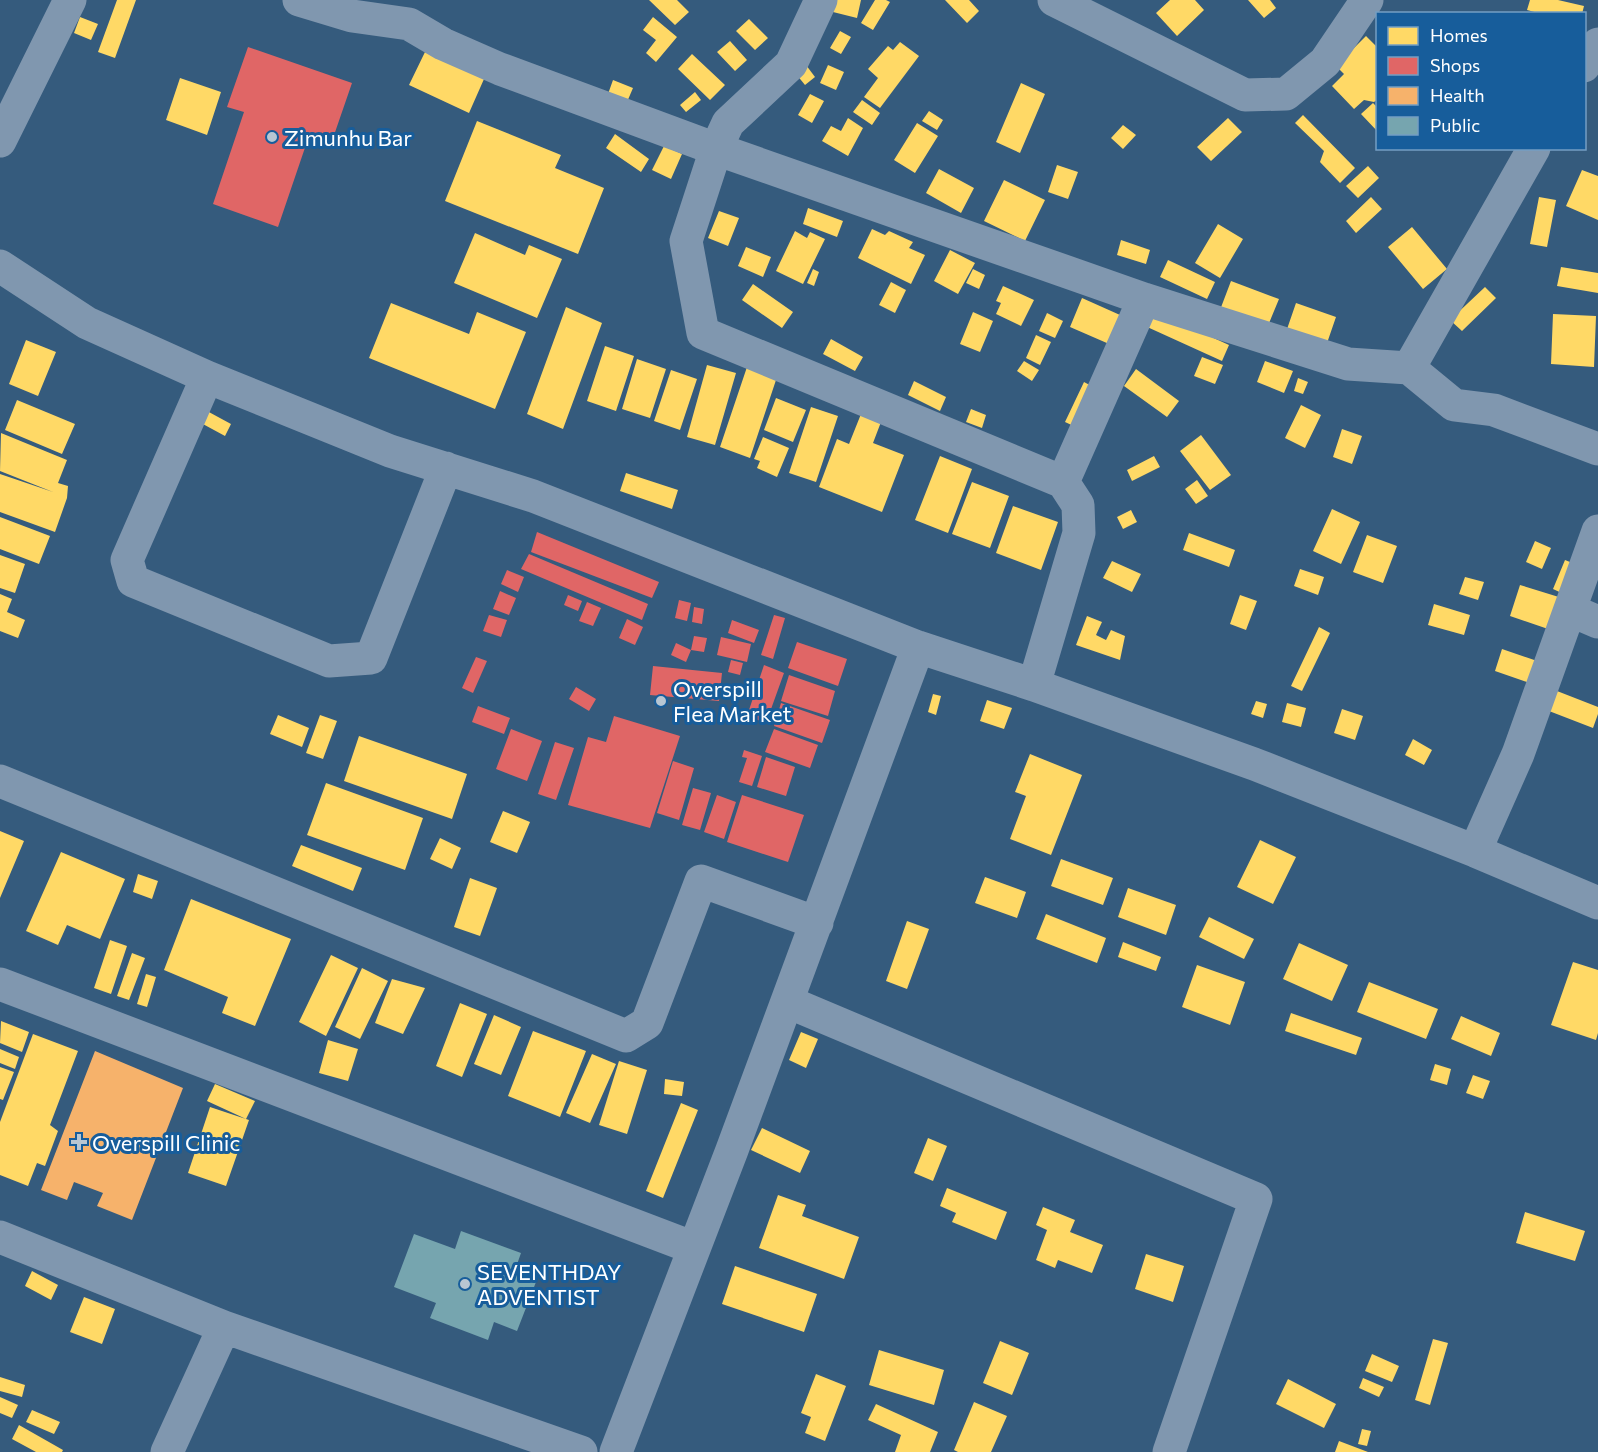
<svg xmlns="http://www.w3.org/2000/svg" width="1598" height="1452" font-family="Commissioner,sans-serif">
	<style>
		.homes { fill: #ffd966 }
		.shops { fill: #e06666 }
		.health { fill: #f6b26b }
		.public { fill: #76a5af }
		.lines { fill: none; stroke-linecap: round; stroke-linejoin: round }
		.minor { stroke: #8097af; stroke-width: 33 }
		.poi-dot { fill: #b8c6d2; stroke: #175d9b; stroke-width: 2 }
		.labels { text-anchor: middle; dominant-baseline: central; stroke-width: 6; stroke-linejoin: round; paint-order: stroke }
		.poi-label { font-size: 22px; fill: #fff; stroke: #175d9b; text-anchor: start }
	</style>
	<rect width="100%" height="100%" fill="#355b7d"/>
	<path class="homes" d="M117,0H136L115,58L98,52Z
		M649,0H677L689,12L675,25Z
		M836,0H861L857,18L833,12Z
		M875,0H886L890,2L873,30L861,23Z
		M945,0H969L979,11L967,23Z
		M1170,0H1195L1204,10L1177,36L1156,13Z
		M1248,0H1270L1276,8L1264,18Z
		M1530,0H1558L1584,6L1582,14H1542L1527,10Z
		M80,17L98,24L91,40L74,33Z
		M653,17L677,37L656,62L646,53L656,40L643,30Z
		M749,19L768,38L755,50L736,31Z
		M840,31L851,37L841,54L830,48Z
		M1366,36L1378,48V99L1374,102L1364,100L1354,109L1332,86L1344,74L1336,66Z
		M730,41L747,60L735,71L717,52Z
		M900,42L919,56L880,108L864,97L878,78L868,69L888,46L893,50Z
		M425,52L484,79L469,113L409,85Z
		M692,54L725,85L710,100L678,69Z
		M803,61L815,77L805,85L792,69Z
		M828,65L844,72L836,90L820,83Z
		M180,78L221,92L207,135L166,120Z
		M613,80L633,88L627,102L608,94Z
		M1021,83L1045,94L1020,153L996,142Z
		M695,92L701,100L686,112L680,105Z
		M810,94L824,101L812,123L798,115Z
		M862,100L880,113L872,125L853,112Z
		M1373,103L1378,108V132L1361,114Z
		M929,111L943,120L937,130L922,121Z
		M1303,115L1355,168L1340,183L1320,162L1324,151L1295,123Z
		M848,118L863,128L848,156L822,141L831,126L841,131Z
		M1228,118L1242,132L1211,161L1197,147Z
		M477,121L561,155L555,168L604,188L578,254L445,201Z
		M917,123L938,136L915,173L894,160Z
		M1123,125L1136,135L1123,149L1111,138Z
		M615,134L649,159L641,172L606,148Z
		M664,146L682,154L671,179L652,170Z
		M1057,165L1078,172L1068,199L1048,192Z
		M1368,166L1379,178L1358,198L1346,186Z
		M939,169L974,188L961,213L926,193Z
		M1582,170L1598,176V220L1566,206Z
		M1004,180L1045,200L1025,241L984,221Z
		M1371,197L1382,209L1356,233L1346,221Z
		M1539,197L1556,200L1547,247L1530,244Z
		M808,208L843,221L837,237L803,224Z
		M719,211L739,218L728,246L708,238Z
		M1218,224L1243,239L1220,278L1195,263Z
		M1412,227L1447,269L1423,289L1388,247Z
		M872,229L885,235L889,231L913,242L909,248L925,255L911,284L858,258Z
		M795,231L807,238L810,232L825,239L803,284L776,271Z
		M475,233L525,255L529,245L562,259L537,318L454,283Z
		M1121,240L1150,250L1146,264L1117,255Z
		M746,247L771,257L763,277L738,266Z
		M950,250L975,263L958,294L934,281Z
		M1168,260L1215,282L1207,299L1160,277Z
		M1561,267L1598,273V293L1557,286Z
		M813,269L819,272L814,286L807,283Z
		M973,269L985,275L979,289L966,283Z
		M1231,281L1279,299L1267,328L1220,310Z
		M891,282L906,290L895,313L879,305Z
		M753,284L793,312L782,328L742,300Z
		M1003,286L1034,300L1021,326L996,314L1001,303L996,301Z
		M1485,287L1496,298L1462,331L1450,320Z
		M1082,298L1129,319L1116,347L1070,327Z
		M391,303L469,334L477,312L526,332L495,409L369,358Z
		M1296,303L1336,317L1326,346L1286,332Z
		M566,307L602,323L563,429L527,414Z
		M1152,310L1229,345L1222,361L1145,326Z
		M973,312L993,321L980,352L960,344Z
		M1047,313L1063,321L1055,338L1039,331Z
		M1553,314L1596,316L1594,367L1551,364Z
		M1036,335L1051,342L1040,365L1026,358Z
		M831,339L863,357L855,371L823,354Z
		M26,340L56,352L38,396L9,384Z
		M605,346L634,356L616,411L587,401Z
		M1202,357L1223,365L1215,384L1194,376Z
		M637,359L666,369L650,418L622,409Z
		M1024,361L1039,370L1032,381L1017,371Z
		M1265,361L1293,371L1284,393L1257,382Z
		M707,365L736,373L715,445L687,437Z
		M747,367L777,377L750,458L720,447Z
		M1136,369L1179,401L1167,417L1124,386Z
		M671,370L697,379L680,430L654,421Z
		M1298,378L1308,382L1303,394L1294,391Z
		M914,381L946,397L940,411L908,395Z
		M1084,382L1097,389L1078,428L1065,422Z
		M776,398L806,410L793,442L764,430Z
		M17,400L75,424L62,454L5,430Z
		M1301,405L1321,415L1305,448L1285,438Z
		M811,407L838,416L816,482L789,473Z
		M971,409L986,415L982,428L966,422Z
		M207,411L231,424L225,436L201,423Z
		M861,414L881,422L873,443L904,455L882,512L819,487L837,439L849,444Z
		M1342,429L1362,436L1352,464L1333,457Z
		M1,433L67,460L58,483L68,486L67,498L55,532L0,512V474L53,492L0,471Z
		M1201,435L1231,475L1210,490L1180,451Z
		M763,437L789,448L777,477L757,468L760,461L754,459Z
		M940,456L972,469L948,533L915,520Z
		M1154,456L1160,467L1132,481L1127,470Z
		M626,473L678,490L672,509L620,491Z
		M1197,480L1208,496L1196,504L1185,489Z
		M972,482L1009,496L990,548L952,534Z
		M1013,506L1058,522L1041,570L996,553Z
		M1332,509L1360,522L1341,564L1313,551Z
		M1131,510L1137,522L1123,529L1117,517Z
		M0,517L50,536L39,564L0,549Z
		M1189,533L1235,550L1229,567L1183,550Z
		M1367,535L1397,546L1383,583L1353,572Z
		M1535,541L1551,548L1542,569L1526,562Z
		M0,555L25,564L15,593L0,588Z
		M1565,560L1580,566L1568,596L1553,589Z
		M1112,561L1141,574L1132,592L1103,578Z
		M1300,569L1324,577L1318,595L1294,586Z
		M1465,577L1484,582L1478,600L1459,594Z
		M1520,585L1562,598L1551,630L1510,616Z
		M0,594L12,599L7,612L25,620L18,638L0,631Z
		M1240,595L1257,601L1246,630L1230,624Z
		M1434,604L1470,615L1464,635L1428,625Z
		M1087,616L1102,622L1096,635L1106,640L1111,630L1125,636L1120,660L1076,645Z
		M1319,627L1330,633L1302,691L1291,686Z
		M1502,649L1546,664L1538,686L1495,671Z
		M1557,691L1598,707V714L1593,728L1549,711Z
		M933,694L941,696L936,715L928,712Z
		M987,700L1012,708L1004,729L980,721Z
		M1256,701L1267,704L1263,718L1251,714Z
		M1287,703L1306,708L1301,727L1282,722Z
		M1342,709L1363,716L1355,740L1334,733Z
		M278,715L309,728L302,747L270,734Z
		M320,715L337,721L323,759L306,753Z
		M359,736L467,774L452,819L344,781Z
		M1413,739L1432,750L1424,765L1405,755Z
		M1030,754L1082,775L1051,855L1010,839L1026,796L1015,792Z
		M326,783L423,818L405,870L307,835Z
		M503,811L530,822L517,853L490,842Z
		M0,831L24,841L0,898Z
		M440,838L461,848L452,869L430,859Z
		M1260,840L1296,857L1273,904L1237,887Z
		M301,845L362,868L353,891L292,866Z
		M61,852L125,879L100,939L67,925L58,945L26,931Z
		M1061,859L1113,878L1103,905L1051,886Z
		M138,874L158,881L152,899L133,892Z
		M985,877L1026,892L1017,918L975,903Z
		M470,878L497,888L480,936L454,927Z
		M1128,888L1176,905L1166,935L1118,917Z
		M191,899L291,939L255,1026L222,1013L228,997L164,970Z
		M1046,914L1106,938L1097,963L1036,939Z
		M1209,917L1254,939L1244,959L1199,937Z
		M907,921L929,929L907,989L886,981Z
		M110,940L127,946L111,994L94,988Z
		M1123,942L1161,957L1156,971L1118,957Z
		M1299,943L1348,965L1332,1001L1283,979Z
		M132,953L145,958L129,1000L117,996Z
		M331,955L358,968L326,1036L299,1022Z
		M1573,962L1598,970V1033L1596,1040L1551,1025Z
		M1197,965L1245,982L1230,1025L1182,1007Z
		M362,968L388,981L360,1039L335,1027Z
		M146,974L156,977L147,1007L137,1004Z
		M392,979L425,988L403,1034L375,1023Z
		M1369,982L1438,1009L1426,1039L1357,1012Z
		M460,1003L487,1014L462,1077L436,1066Z
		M1291,1013L1362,1038L1356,1055L1285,1031Z
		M494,1015L521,1027L501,1075L474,1064Z
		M1461,1016L1500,1033L1491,1056L1451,1039Z
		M1,1021L29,1032L22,1052L0,1043Z
		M533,1031L586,1051L560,1117L508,1096Z
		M801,1032L818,1039L806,1068L789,1060Z
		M33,1034L78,1051L50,1125L58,1131L45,1166L37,1163L28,1186L0,1175V1122Z
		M328,1040L358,1049L348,1081L319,1073Z
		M0,1049L19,1057L15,1069L0,1063Z
		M592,1054L616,1064L590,1123L566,1113Z
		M619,1061L647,1070L627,1134L599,1125Z
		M1435,1064L1451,1069L1447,1085L1430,1080Z
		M0,1067L14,1072L3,1100L0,1099Z
		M1473,1075L1490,1081L1483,1099L1466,1093Z
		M665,1079L684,1082L682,1096L664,1094Z
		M215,1084L255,1101L246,1119L207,1101Z
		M681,1103L698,1110L663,1198L646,1191Z
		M210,1107L249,1120L226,1186L188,1173Z
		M762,1128L810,1151L800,1173L751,1150Z
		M928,1138L947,1146L933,1181L914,1173Z
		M947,1188L1007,1212L996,1240L952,1222L956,1213L940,1206Z
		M778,1195L806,1205L802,1216L859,1237L844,1279L759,1248Z
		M1043,1207L1075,1220L1070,1232L1103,1245L1092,1273L1058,1260L1055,1268L1036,1260L1047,1230L1036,1225Z
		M1525,1212L1585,1231L1575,1261L1516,1243Z
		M1146,1254L1184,1266L1173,1302L1135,1289Z
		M735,1266L817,1294L804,1332L722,1304Z
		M32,1271L58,1285L51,1300L25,1286Z
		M84,1297L115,1309L102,1344L70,1332Z
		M1433,1339L1448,1343L1430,1405L1415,1400Z
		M1000,1341L1029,1353L1012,1395L983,1383Z
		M879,1350L944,1370L934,1405L869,1385Z
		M1372,1354L1399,1366L1392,1382L1365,1371Z
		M816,1374L846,1386L825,1441L805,1433L811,1417L801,1413Z
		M0,1377L25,1385L22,1397L0,1391Z
		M1363,1378L1384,1387L1379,1397L1359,1388Z
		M1288,1379L1336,1404L1324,1428L1276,1404Z
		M0,1397L18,1405L12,1418L0,1413Z
		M974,1402L1007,1416L991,1452H958L954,1450Z
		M876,1404L938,1432L930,1452H895L901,1435L868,1420Z
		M32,1410L60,1422L54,1434L26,1422Z
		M19,1425L63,1450L62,1452H36L12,1439Z
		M1362,1429L1371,1431L1367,1446L1358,1444Z
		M1339,1441L1368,1452H1335Z"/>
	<path class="shops" d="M248,47L352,83L332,141L310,133L278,227L213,204L244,112L227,107Z
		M537,532L659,582L652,598L531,552Z
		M529,554L648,604L642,620L521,569Z
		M507,570L524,577L518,592L501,584Z
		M500,591L516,598L509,615L493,609Z
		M568,595L582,601L578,611L564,605Z
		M679,600L691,603L687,621L675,618Z
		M587,602L601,608L593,626L579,621Z
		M694,607L704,609L702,624L692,622Z
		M489,615L507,620L501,637L483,631Z
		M774,615L785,618L773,659L761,655Z
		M627,619L643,627L635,645L619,638Z
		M732,620L759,630L754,643L728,633Z
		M694,636L707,638L704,652L691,650Z
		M721,637L751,644L747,662L717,655Z
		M797,642L847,659L838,686L788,668Z
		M676,643L691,650L686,662L671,655Z
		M476,657L487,661L473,693L462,688Z
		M731,660L743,663L740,675L728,672Z
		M764,665L784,673L766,723L747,716Z
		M653,666L722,673L719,701L650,695Z
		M789,675L835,691L828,716L781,701Z
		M576,687L596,699L589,711L569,699Z
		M781,703L830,720L822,743L774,726Z
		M478,706L510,718L504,734L472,722Z
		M614,716L680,736L650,828L568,805L588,737L606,742Z
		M511,729L542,741L527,781L496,769Z
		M774,729L818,745L810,768L765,752Z
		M555,742L574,748L556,800L538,794Z
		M744,750L762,756L752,786L739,782L747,758L742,757Z
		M766,757L795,767L786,796L757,787Z
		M673,761L694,768L679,820L657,813Z
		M693,788L711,793L700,830L682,825Z
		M717,795L736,802L724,839L704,832Z
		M742,795L804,815L788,862L727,842Z"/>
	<path class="health" d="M95,1051L183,1088L132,1220L97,1206L103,1193L74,1182L67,1200L41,1190Z"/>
	<path class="public" d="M461,1231L521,1253L514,1273L536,1282L517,1331L494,1322L488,1340L430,1318L436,1303L394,1287L414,1234L455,1249Z"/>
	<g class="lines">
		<path class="minor" d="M299,0L352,16L409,24L443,44L500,69L716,149L1144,299L1348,364L1409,368L1454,405L1494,410L1598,449
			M821,0L791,64L728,123L716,149L686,241L703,333L1063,482L1078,505L1079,533L1034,685
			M1054,0L1245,95L1286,94L1325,62L1367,0
			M1584,66L1598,44
			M0,141L70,0
			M0,266L87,323L207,377L390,451L533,496L918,647L1034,685L1254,764L1475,851L1598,903
			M1409,368L1534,148
			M207,377L127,560L133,581L329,661L371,658L446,468
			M1063,482L1144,299
			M1570,610L1598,622
			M0,781L626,1036L647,1023L701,881L817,923
			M1475,851L1518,754L1598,531
			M0,984L694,1248
			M788,1002L1256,1199L1169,1452
			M0,1237L224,1327L581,1452
			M167,1452L224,1327
			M616,1452L732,1150L918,647"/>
	</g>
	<g class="poi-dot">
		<circle cx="272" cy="137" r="6"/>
		<circle cx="661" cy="701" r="6"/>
		<path d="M76 1133h6v6h6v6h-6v6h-6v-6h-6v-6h6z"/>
		<circle cx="465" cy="1284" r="6"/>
	</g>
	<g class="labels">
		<g class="poi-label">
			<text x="284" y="137">Zimunhu Bar</text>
			<text x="673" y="688">Overspill<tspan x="673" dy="25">Flea Market</tspan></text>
			<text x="92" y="1142">Overspill Clinic</text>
			<text x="477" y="1271">SEVENTHDAY<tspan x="477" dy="25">ADVENTIST</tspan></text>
		</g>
	</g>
	<rect x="1376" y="12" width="210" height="138" fill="#175d9b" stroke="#749ec3" stroke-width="1.5"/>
	<rect x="1388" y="27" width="30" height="18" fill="#ffd966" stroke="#749ec3" stroke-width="1.5"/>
	<text x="1430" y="42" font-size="18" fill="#ffffff">Homes</text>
	<rect x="1388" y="57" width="30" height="18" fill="#e06666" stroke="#749ec3" stroke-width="1.5"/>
	<text x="1430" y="72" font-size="18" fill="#ffffff">Shops</text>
	<rect x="1388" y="87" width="30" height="18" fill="#f6b26b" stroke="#749ec3" stroke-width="1.5"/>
	<text x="1430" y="102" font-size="18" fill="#ffffff">Health</text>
	<rect x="1388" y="117" width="30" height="18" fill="#76a5af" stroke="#749ec3" stroke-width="1.5"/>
	<text x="1430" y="132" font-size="18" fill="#ffffff">Public</text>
</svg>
